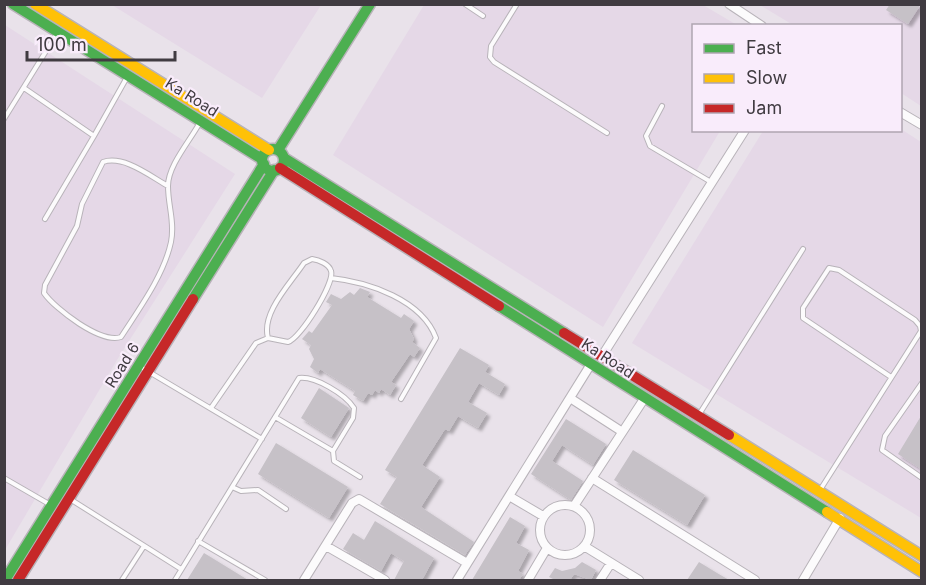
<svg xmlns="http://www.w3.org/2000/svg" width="926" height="585" font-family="Inter,sans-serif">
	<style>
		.built { fill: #e5d8e7 }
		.building { fill: #c6c1c7; filter: url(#shadow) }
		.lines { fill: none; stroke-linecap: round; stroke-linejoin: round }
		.lane-casing { stroke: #b8b3b9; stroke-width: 6 }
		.street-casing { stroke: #b8b3b9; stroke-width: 10 }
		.fast-casing { stroke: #b8b3b9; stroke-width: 13 }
		.slow-casing { stroke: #b8b3b9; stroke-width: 13 }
		.jam-casing { stroke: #b8b3b9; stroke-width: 13 }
		.lane { stroke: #fcfbfc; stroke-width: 4 }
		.street { stroke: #fcfbfc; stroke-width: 8 }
		.fast { stroke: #4caf50; stroke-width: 10 }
		.slow { stroke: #ffc107; stroke-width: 10 }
		.jam { stroke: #c62828; stroke-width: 10 }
		.labels { text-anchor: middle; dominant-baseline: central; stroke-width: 4.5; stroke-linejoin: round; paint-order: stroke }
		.street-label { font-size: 15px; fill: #403b41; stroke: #f9ecfb }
	</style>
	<defs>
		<filter id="shadow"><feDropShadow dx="3.5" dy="3.5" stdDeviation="1.5" flood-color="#0004"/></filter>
	</defs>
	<rect width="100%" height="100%" fill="#e9e2ea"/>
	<path class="built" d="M112,5H321L262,98Z
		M424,5H703L737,25L694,26V130L720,131L603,327L333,155Z
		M760,5H921V106L901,93L900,26L793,25Z
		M5,25L235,174L117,360L5,550Z
		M901,129L921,142V518L632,343L763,131Z"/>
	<path class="building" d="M890,4H921L908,24L886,10Z
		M360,288L370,292L367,297L401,318L404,314L414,321L409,329L414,339L412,342L420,348L414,357L410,354L391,382L396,385L390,395L381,389L379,393L375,390L372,395L368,393L363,401L353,395L355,391L320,369L318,373L310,367L314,359L309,349L311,345L302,339L309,331L312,333L332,305L326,302L331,294L341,299L350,292L354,295Z
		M460,348L489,365L485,372L505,384L499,395L479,383L468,402L487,413L478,428L458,416L449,431L445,429L422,465L440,477L421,507L474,542L465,555L380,504L397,477L385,470Z
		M319,388L349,408L331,437L301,418Z
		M921,416V469L898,454Z
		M566,419L606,444L593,465L562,445L552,461L583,481L571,500L531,474Z
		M276,443L348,487L329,518L258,474Z
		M633,450L705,495L687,525L614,480Z
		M510,517L525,526L516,543L529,550L518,571L523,574L519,580H472Z
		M375,521L434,558L422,580H394L404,561L391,553L381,571L343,549L353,533L364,540Z
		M204,553L248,580H187Z
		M582,562L596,570L591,580L574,574L570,580H555L549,577L555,568L562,571L575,568Z
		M699,562L717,573L729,580H687Z"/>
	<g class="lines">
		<g class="lane-casing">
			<path id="lane" d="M465,4L483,16
				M517,4L491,46L490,57L494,62L607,133
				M24,88L94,136L126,79
				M662,106L646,136L650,146L711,182
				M4,119L56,35
				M168,186C150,176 124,155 103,162L82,204L77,226L45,285L44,293C55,309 101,344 121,337C139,309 164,275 171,242C175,222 168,206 168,186C168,166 189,142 199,124
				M45,219L94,136
				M331,278C369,282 422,300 436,338L401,399
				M139,366L262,439
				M922,383L885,436L882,450L922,478
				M211,408L256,343L268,338L288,342C300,339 335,283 331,271C329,264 319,260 312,259L304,263C290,284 261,313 268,338
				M700,413L803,249
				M333,451L334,461L360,477
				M4,478L49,504
				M232,487L241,491L258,490L286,509
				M820,490L921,331L920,326L915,320L839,270L829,268L803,308V318L891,377
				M70,499L181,569
				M198,541L265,580
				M122,580L144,546
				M175,580L299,378C315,376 345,394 354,408L353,418L333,451L275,417"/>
		</g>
		<g class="street-casing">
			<path id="street" d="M729,4L762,26
				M900,112L922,125
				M602,356L745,130
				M570,398L621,431
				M592,478L755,580
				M509,496L591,364
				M540 530a25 25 0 1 1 50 0a25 25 0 1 1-50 0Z
				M574,506L644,399
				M326,546L385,580
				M584,546L639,580
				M304,580L352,503L359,499L467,563
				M457,580L509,496L543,516
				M528,580L547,548
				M600,580L611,563
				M803,580L840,518"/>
		</g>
		<g class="fast-casing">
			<path id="fast" d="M13,4L262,159
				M262 160a11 11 0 1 1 22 0a11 11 0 1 1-22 0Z
				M278,150L370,4
				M284,158L564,333
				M193,299L274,170
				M499,306L827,512
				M5,580L264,164"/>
		</g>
		<g class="slow-casing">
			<path id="slow" d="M35,4L269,150
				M729,435L922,556
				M827,512L922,572"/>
		</g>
		<g class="jam-casing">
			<path id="jam" d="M280,168L499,306
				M564,333L729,435
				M18,580L193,299"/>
		</g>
		<use href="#lane" class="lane"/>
		<use href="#street" class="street"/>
		<use href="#fast" class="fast"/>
		<use href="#slow" class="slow"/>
		<use href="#jam" class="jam"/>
	</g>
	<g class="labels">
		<g class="street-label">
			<text transform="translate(192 97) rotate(32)">Ka Road</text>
			<text transform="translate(608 358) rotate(33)">Ka Road</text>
			<text transform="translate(122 365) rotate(-58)">Road 6</text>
		</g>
	</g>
	<rect width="926" height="585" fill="none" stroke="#403b41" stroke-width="12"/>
	<rect x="692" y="24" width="210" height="108" fill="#f9ecfb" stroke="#afa5b1" stroke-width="1.5"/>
	<rect x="704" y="44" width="30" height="9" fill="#4caf50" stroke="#afa5b1" stroke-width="1.5"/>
	<text x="746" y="54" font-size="18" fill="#403b41">Fast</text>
	<rect x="704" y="74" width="30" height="9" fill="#ffc107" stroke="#afa5b1" stroke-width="1.5"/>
	<text x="746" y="84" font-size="18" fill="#403b41">Slow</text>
	<rect x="704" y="104" width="30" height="9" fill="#c62828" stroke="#afa5b1" stroke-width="1.5"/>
	<text x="746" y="114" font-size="18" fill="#403b41">Jam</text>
	<path d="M27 51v9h148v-9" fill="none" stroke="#403b41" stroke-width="3"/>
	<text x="36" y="51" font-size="18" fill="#403b41" stroke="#f9ecfb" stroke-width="4.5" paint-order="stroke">100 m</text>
</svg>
